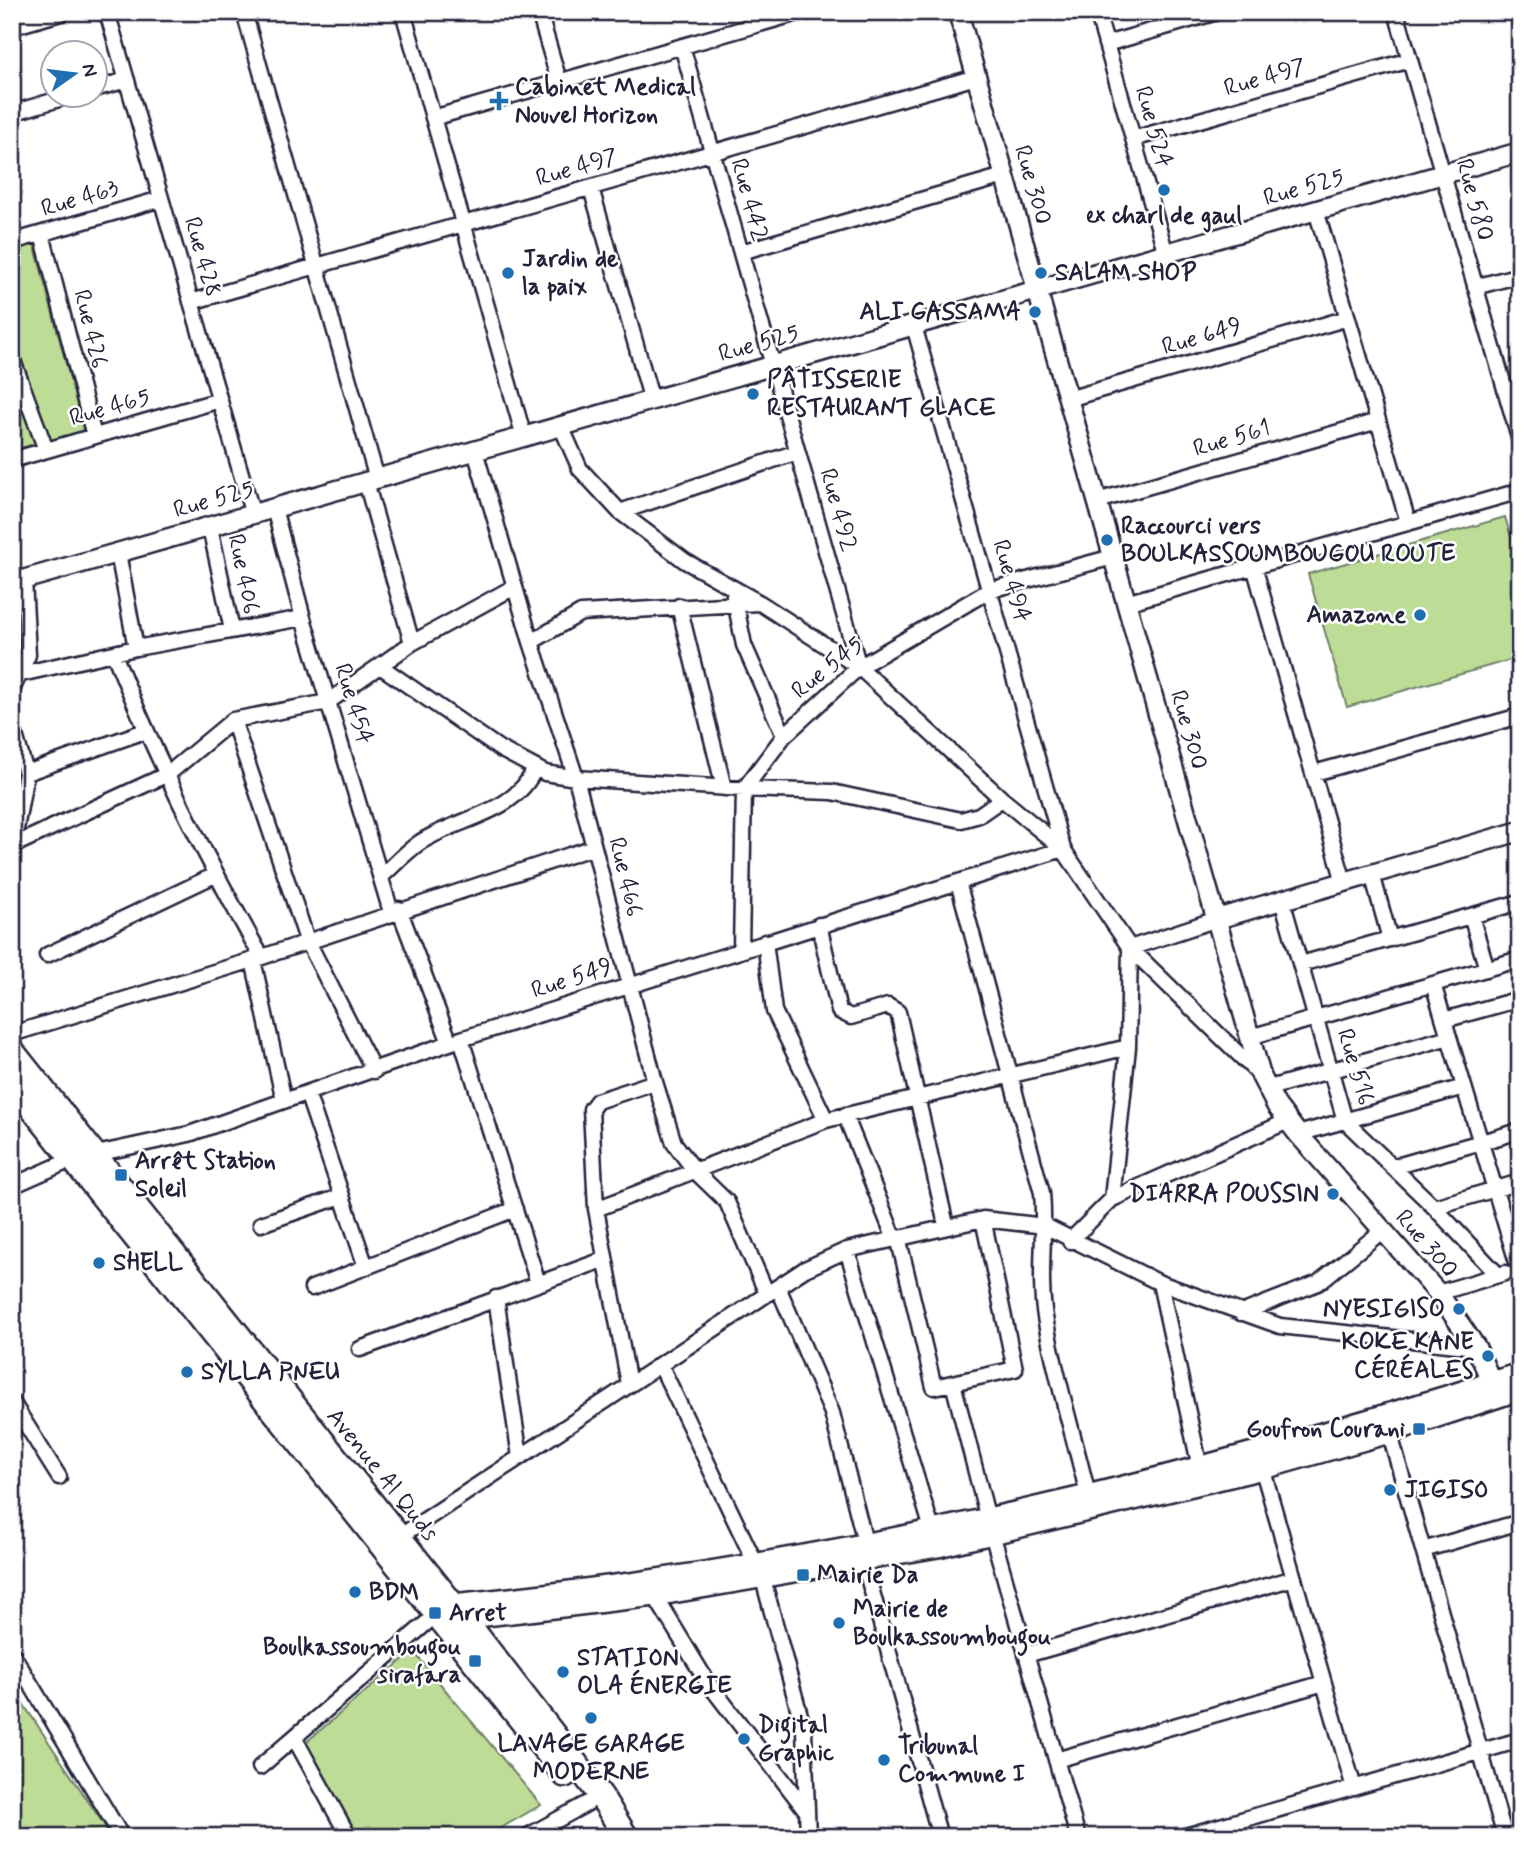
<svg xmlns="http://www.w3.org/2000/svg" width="1532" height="1849" font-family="Mynerve,sans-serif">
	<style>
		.green { fill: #bddd96; stroke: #708068; stroke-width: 2 }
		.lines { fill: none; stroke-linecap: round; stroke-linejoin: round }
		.minor-casing { stroke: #22223b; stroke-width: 19 }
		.tertiary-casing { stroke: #22223b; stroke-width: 23 }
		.secondary-casing { stroke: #22223b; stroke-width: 24 }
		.primary-casing { stroke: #22223b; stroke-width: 28 }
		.minor { stroke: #fff; stroke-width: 14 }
		.tertiary { stroke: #fff; stroke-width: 18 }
		.secondary { stroke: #fff; stroke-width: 19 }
		.primary { stroke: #fff; stroke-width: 23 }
		.poi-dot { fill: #1f6fb2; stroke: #fff; stroke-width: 2.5 }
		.labels { text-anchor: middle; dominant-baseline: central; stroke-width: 5; stroke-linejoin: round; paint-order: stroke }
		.street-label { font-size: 24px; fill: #22223b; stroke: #fff }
		.poi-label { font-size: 24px; font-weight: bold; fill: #22223b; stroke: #fff; text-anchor: start }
	</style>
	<rect width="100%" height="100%" fill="#fff"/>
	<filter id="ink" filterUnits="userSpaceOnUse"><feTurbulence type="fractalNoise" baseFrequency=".0143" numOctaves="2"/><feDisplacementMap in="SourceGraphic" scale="14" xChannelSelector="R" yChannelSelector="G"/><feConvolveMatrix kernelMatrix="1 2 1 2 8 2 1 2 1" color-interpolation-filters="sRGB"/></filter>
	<g filter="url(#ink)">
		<path class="green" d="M33,239L84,432L12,450V245Z
			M1505,517L1520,567V657L1347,707L1308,574Z
			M413,1651L541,1805L485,1837H358L303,1745Z
			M12,1687L112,1837H12Z"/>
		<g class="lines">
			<g class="minor-casing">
				<path id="minor" d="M107,12L253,515
					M244,12L377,479
					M403,12L524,437
					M539,12L559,81
					M1097,12L1166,254
					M1396,12L1520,441
					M12,27L64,12
					M1106,44L1217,12
					M682,46L859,667
					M94,89L127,80
					M12,113L76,94
					M433,118L801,12
					M1133,139L1410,60
					M591,188L652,401
					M1316,210L1408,522
					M42,234L94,436
					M12,242L161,199
					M741,252L1004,176
					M1475,287L1520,275
					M191,302L976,77
					M12,358L46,450
					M1506,392L1520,388
					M1068,399L1348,318
					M561,426L580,469L620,512L685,561L760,603L859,667L1002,799L1063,849L1130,948L1260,1075
					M475,451L531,642L576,778L655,1082L674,1143L695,1171L727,1202L767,1294
					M12,460L220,400
					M366,482L412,643
					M1097,501L1378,421
					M274,508L303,618L391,912
					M620,512L797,452
					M210,527L232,630
					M118,553L136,648
					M1254,566L1344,882
					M734,596L744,645L784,736
					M1126,603L1520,491
					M679,606L724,788
					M531,642L581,613L759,603
					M114,654C156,758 206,859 261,956
					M380,666L500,749L545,773L576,778L744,789L832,792L961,820L979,815L1002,799
					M21,674L136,648L303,618
					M12,690L28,655L24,580
					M233,720L307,940L374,1071
					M12,724L26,773L13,846
					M26,773L145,731
					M1314,773L1520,716
					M12,846L168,774L233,720L328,702L412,643L514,587
					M1372,874L1390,939
					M382,876C394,865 406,852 419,843C458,817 515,815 535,768
					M958,882L1042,1193C1046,1235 1038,1275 1045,1317C1055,1376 1074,1436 1088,1495
					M1282,900L1345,1121L1434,1207L1498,1275
					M399,909L450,1043
					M1471,916L1487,969
					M819,925L839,1011L851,1017L888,1006L898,1012L946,1225
					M765,942L774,1011L826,1120
					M741,949L744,789L784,736L859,667L990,590L1113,557
					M47,955L215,875
					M253,960L284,1101
					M1301,964L1520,902
					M1433,984L1519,1269
					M1444,1020L1520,999
					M12,1034L253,960L594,847
					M1250,1037L1520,959
					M461,1039L538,1283
					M1269,1088L1449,1037
					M307,1093L366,1267
					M845,1115L894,1237
					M1298,1134L1464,1087
					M1393,1167L1520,1131
					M12,1186L73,1159L189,1134L461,1039L1063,849L914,326
					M1112,1199L1288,1121
					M1434,1207L1520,1182
					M596,1209L826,1120L1128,1047
					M261,1224L342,1196
					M898,1237L934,1387L1015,1369L983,1219
					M1070,1241L1112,1199L1128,1047L1130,948L1217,919
					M847,1250L935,1539
					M1160,1283L1200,1468
					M778,1287L832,1413L867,1550
					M312,1288L515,1209
					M1438,1293L1505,1273
					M496,1298L520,1457
					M1241,1313L1318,1283L1382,1231
					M360,1349L603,1260
					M660,1364L763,1579L804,1730L808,1837
					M953,1383L988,1519L1078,1837
					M629,1384L596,1209L591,1109L597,1101L655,1082
					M12,1402L59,1477
					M1387,1424L1505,1837
					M1260,1460L1354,1788
					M399,1537L805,1269L847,1250L983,1219L1045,1226L1160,1283L1280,1326L1476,1347
					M1423,1550L1520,1522
					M866,1570L940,1837
					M655,1596L706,1680L805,1809
					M12,1653L122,1837
					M1026,1655L1294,1578
					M295,1739L349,1837
					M1056,1760L1324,1683
					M260,1767L431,1619
					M526,1837L588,1803
					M1182,1837L1520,1740"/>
			</g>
			<g class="tertiary-casing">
				<path id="tertiary" d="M958,12L1261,1076L1276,1105L1298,1134L1438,1293L1476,1347L1497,1394
					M12,583L1520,152
					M1217,919L1520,831"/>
			</g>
			<g class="secondary-casing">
				<path id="secondary" d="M444,1610L452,1604C817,1569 1172,1484 1520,1373
					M452,1620L655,1596L938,1547L1263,1469L1389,1433L1520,1390"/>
			</g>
			<g class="primary-casing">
				<path id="primary" d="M12,1051L465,1620L601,1796L626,1837
					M12,1083L565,1775"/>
			</g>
			<use href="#minor" class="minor"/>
			<use href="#tertiary" class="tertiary"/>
			<use href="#secondary" class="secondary"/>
			<use href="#primary" class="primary"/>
		</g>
	</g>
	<g class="poi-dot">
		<path d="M495.5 90.5h7v7h7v7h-7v7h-7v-7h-7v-7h7z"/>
		<circle cx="1164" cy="190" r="7"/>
		<circle cx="508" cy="273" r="7"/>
		<circle cx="1041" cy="273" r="7"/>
		<circle cx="1035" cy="312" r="7"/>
		<circle cx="753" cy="394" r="7"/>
		<circle cx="1107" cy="540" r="7"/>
		<circle cx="1420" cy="615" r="7"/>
		<rect x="114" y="1168" width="14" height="14" rx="3.5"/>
		<circle cx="1333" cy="1194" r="7"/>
		<circle cx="99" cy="1263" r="7"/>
		<circle cx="1459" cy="1309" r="7"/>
		<circle cx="1488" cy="1356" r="7"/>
		<circle cx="187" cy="1372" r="7"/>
		<rect x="1412" y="1422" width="14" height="14" rx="3.5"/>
		<circle cx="1390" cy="1490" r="7"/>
		<rect x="796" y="1568" width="14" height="14" rx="3.5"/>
		<circle cx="355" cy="1592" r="7"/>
		<rect x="428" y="1606" width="14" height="14" rx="3.5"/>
		<circle cx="839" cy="1623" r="7"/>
		<rect x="468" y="1654" width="14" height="14" rx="3.5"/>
		<circle cx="563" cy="1672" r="7"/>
		<circle cx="591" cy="1718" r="7"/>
		<circle cx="744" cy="1739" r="7"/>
		<circle cx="884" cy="1760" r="7"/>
	</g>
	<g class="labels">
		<g class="street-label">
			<text transform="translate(1265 78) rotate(-16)">Rue 497</text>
			<text transform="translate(1153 127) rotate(74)">Rue 524</text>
			<text transform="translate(577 168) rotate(-16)">Rue 497</text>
			<text transform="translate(1032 185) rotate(74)">Rue 300</text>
			<text transform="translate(1304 188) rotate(-16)">Rue 525</text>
			<text transform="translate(80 199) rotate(-16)">Rue 463</text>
			<text transform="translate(749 200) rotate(74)">Rue 442</text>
			<text transform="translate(1474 200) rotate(74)">Rue 580</text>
			<text transform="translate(202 257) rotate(74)">Rue 428</text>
			<text transform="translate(90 329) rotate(76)">Rue 426</text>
			<text transform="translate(1202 337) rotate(-16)">Rue 649</text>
			<text transform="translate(759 344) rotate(-16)">Rue 525</text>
			<text transform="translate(110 408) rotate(-16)">Rue 465</text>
			<text transform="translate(1232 439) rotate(-16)">Rue 561</text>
			<text transform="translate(214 500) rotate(-16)">Rue 525</text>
			<text transform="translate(838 510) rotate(74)">Rue 492</text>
			<text transform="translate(243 574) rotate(78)">Rue 406</text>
			<text transform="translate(1011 581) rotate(74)">Rue 494</text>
			<text transform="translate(828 668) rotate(-39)">Rue 545</text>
			<text transform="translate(353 704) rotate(73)">Rue 454</text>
			<text transform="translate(1188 730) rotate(74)">Rue 300</text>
			<text transform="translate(625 877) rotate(76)">Rue 466</text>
			<text transform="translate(572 979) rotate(-18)">Rue 549</text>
			<text transform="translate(1355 1067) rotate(73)">Rue 516</text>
			<text transform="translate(1426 1244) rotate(49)">Rue 300</text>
			<text transform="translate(382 1475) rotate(51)">Avenue Al Quds</text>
		</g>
		<g class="poi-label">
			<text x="515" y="87">Cabinet Medical<tspan x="515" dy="28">Nouvel Horizon</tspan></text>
			<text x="1164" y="216" text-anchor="middle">ex charl de gaul</text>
			<text x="522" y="259">Jardin de<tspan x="522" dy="28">la paix</tspan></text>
			<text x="1055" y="273">SALAM SHOP</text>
			<text x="1021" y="312" text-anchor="end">ALI GASSAMA</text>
			<text x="767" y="380">PÂTISSERIE<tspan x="767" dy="28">RESTAURANT GLACE</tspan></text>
			<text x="1121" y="526">Raccourci vers<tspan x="1121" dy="28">BOULKASSOUMBOUGOU ROUTE</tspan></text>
			<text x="1406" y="615" text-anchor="end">Amazone</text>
			<text x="135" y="1161">Arrêt Station<tspan x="135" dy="28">Soleil</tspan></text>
			<text x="1319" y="1194" text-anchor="end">DIARRA POUSSIN</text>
			<text x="113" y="1263">SHELL</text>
			<text x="1445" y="1309" text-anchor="end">NYESIGISO</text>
			<text x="1474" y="1342" text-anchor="end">KOKE KANE<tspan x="1474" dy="28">CÉRÉALES</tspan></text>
			<text x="201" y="1372">SYLLA PNEU</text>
			<text x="1405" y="1429" text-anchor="end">Goufron Courani</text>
			<text x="1404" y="1490">JIGISO</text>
			<text x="817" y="1575">Mairie Da</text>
			<text x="369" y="1592">BDM</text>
			<text x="853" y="1609">Mairie de<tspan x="853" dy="28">Boulkassoumbougou</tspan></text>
			<text x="449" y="1613">Arret</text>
			<text x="461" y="1647" text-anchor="end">Boulkassoumbougou<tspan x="461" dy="28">sirafara</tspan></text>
			<text x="577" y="1658">STATION<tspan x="577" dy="28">OLA ÉNERGIE</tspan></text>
			<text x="758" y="1725">Digital<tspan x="758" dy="28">Graphic</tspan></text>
			<text x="591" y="1744" text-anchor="middle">LAVAGE GARAGE<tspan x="591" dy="28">MODERNE</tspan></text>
			<text x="898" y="1746">Tribunal<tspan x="898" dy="28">Commune I</tspan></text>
		</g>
	</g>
	<rect width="1532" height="1849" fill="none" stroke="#fff" stroke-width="42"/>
	<rect x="21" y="21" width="1490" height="1807" fill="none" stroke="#22223b" stroke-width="2.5" filter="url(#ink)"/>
	<g transform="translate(74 74) rotate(76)"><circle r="33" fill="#ffffff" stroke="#a7a7b1" stroke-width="2"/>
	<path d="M0-5L12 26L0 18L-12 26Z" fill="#1f6fb2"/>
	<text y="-10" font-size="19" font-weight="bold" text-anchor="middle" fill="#22223b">N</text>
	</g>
</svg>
